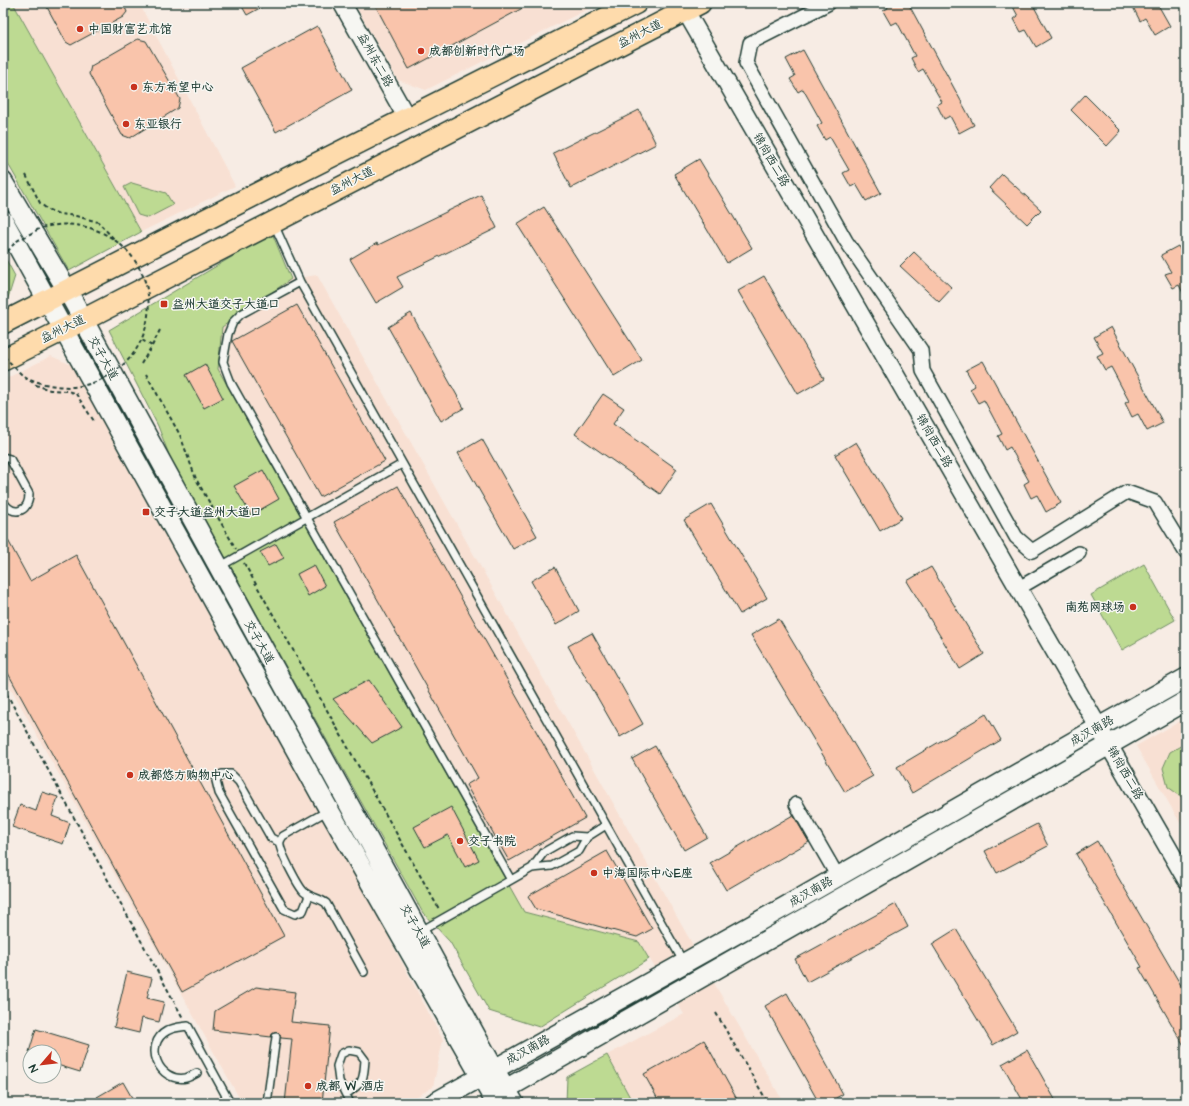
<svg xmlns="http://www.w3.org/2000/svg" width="1189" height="1106" font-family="'Architects Daughter','LXGW WenKai TC',sans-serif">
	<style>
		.built { fill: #f8e0d3 }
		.green { fill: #bdda92; stroke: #6e8c63 }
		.building { fill: #f9c4ab; stroke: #1f3d34 }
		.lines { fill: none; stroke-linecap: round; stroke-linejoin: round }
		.service-casing { stroke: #1f3d34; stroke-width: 10 }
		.minor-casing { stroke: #1f3d34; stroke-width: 16 }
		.tertiary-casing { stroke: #1f3d34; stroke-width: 20 }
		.secondary-casing { stroke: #1f3d34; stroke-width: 22 }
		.primary-casing { stroke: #1f3d34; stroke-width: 24 }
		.path { stroke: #1f3d34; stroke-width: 2; stroke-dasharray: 4 3; stroke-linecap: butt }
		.service { stroke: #f6f6f2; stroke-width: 7 }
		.minor { stroke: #f6f6f2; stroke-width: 13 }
		.tertiary { stroke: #f6f6f2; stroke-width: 17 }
		.secondary { stroke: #f6f6f2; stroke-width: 19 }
		.primary { stroke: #fedbac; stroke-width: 21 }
		.path-bridge { stroke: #1f3d34; stroke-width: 2; stroke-dasharray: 4 3; stroke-linecap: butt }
		.poi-dot { fill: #c8321e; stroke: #f6f6f2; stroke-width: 1.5 }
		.labels { text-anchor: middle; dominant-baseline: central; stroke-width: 3; stroke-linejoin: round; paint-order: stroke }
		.poi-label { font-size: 12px; font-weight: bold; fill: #1f3d34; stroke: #f6f6f2; text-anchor: start }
		.street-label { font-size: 12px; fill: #1f3d34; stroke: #f6f6f2 }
	</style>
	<rect width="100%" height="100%" fill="#f7ece4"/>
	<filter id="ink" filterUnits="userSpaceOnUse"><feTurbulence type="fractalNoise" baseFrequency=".025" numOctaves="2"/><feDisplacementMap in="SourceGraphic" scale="8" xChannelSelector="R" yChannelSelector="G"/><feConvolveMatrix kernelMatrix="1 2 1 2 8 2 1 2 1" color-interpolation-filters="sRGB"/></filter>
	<g filter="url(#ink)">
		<path class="built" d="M13,3H139L235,186L141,232Z
			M354,3H600L426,90L398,80Z
			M317,275L718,990L784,1103H633L607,1055L684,1014L639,942L524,912L218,369L222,327L291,279Z
			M51,356L74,366L378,905L390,940L443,1040L433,1087L406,1103H242L3,674V380Z
			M1186,718V833L1136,746Z"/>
		<path class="green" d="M3,3H13L141,232L69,271L3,155Z
			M132,183L166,193L173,205L148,218L138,215L124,187Z
			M272,233L291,279L222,327L218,369L524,912L639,942L649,959L539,1027L489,1011L450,942L423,913L171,460L158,426L109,330Z
			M3,254L15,276L7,301L3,303Z
			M1144,564L1175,620L1122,650L1091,595Z
			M1186,743V800L1168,787L1163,768L1170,752Z
			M607,1055L633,1103H566L567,1077Z"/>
		<path class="building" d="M50,3H123L127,12L123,17L71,45L66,42L47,7Z
			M240,3H269L247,15Z
			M374,3H532L409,69Z
			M886,3H908L974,125L959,133L950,116L944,119L937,105L942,102L923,69L918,72L911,58L915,56L897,22L891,25L883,11L888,8Z
			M1011,3H1032L1051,38L1036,47L1026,30L1021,32L1014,19L1018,16Z
			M1139,3H1157L1170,26L1155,35L1145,18L1140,21L1133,7Z
			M317,26L352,90L276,132L241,68Z
			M138,39L146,41L180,99L178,108L130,138L122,135L89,74L91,66Z
			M803,50L881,193L866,201L856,184L851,187L843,173L849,170L830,137L825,140L817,126L822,123L803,89L798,92L790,79L795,76L786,59Z
			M1085,95L1121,131L1107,146L1071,110Z
			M639,110L656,144L571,188L553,153Z
			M699,159L752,248L727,263L674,174Z
			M1002,174L1041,210L1027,224L989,188Z
			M481,195L497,228L397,277L403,287L376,303L350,259L377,243L378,245Z
			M544,207L642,360L614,377L517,224Z
			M1178,246L1186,260V299L1179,285L1173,288L1165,274L1171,272L1161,255Z
			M914,252L952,288L939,302L900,266Z
			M764,276L824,379L798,394L738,291Z
			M297,305L385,461L320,497L232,341Z
			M411,313L464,408L441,421L388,327Z
			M1111,327L1163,423L1147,431L1138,414L1132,417L1125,403L1129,401L1111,367L1105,370L1097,356L1103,353L1094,337Z
			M983,361L1061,503L1046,512L1037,495L1031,498L1024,484L1029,481L1010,447L1005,450L998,436L1002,434L984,400L978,403L970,389L975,386L966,370Z
			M205,364L223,398L204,408L186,375Z
			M603,394L624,408L613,424L677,469L660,494L575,434Z
			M482,439L537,536L513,549L458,453Z
			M856,442L902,518L880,531L835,455Z
			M263,470L279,499L251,515L234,486Z
			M398,486L585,818L509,861L466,785L478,778L334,522Z
			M711,504L767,598L740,614L684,520Z
			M3,531L30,581L76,555L284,936L182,992L3,664Z
			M276,544L284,558L268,566L260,552Z
			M314,565L325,586L308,596L297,574Z
			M555,567L579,611L556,625L531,581Z
			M931,567L984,654L960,669L907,581Z
			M779,619L873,776L845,792L751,635Z
			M592,633L643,724L620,737L568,646Z
			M369,680L402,727L372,743L333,699Z
			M986,714L1001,740L912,793L897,767Z
			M655,746L707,837L684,850L632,759Z
			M42,792L58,797L52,816L70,823L63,844L12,827L20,805L36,811Z
			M451,807L479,860L465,867L448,835L425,847L414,827Z
			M793,815L809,842L726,890L710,863Z
			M1037,824L1048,846L997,873L985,851Z
			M1097,841L1186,994V1049L1139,968L1142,967L1076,854Z
			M607,851L652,929L637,937L536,909L528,896Z
			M896,904L908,927L807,982L795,959Z
			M956,929L1017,1031L993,1045L932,944Z
			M127,972L152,978L147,998L164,1002L159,1022L142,1018L139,1033L114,1027Z
			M256,987L295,992L291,1022L330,1026L322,1103H285L292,1039L281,1038L279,1033L276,1032L272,1034L271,1037L213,1030L215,1011Z
			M787,993L843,1094L827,1103H819L765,1006Z
			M36,1029L89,1045L80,1072L54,1064V1052H29Z
			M704,1040L739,1103H660L644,1074Z
			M1027,1050L1057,1103H1024L1002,1064Z
			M123,1082L135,1103H100L97,1097Z"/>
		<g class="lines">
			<g class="service-casing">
				<path id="service" d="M274,224L300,282L241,314L233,322L228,334L223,362L231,383L511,880
					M300,282L684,963
					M3,457L10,459L29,494C29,513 12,517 3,501
					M219,567L402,464
					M329,810L283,836C281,839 279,841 280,845C281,853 298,886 304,892C310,897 319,898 326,903L364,972
					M587,837L606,825
					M279,842L271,838L239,782L231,774H222L216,781L219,793L284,909L295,914L303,911L309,896
					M419,932L532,868L552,866L579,851L587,837L572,836L544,852L532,868
					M197,1073C193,1075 189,1077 186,1078C158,1083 143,1044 167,1031C174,1027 181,1027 188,1026L230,1103
					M346,1094C365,1081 363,1081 365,1060L359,1052L349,1050L341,1054L337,1066L339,1081L350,1103
					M267,1103L276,1037"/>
			</g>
			<g class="minor-casing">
				<path id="minor" d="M829,3L750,43L746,63L846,241L921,350L923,371L1016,537L1032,551L1127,492L1155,502L1186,553
					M1019,588L1079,553
					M796,804L838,877
					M1185,1103L1186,1102"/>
			</g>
			<g class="tertiary-casing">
				<path id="tertiary" d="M342,3L407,118
					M681,3L1186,879"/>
			</g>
			<g class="secondary-casing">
				<path id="secondary" d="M3,182L67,290L494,1069L514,1103
					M3,220L329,810L496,1103
					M495,1096L506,1089L1186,701
					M434,1103L804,896L1099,727L1186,678"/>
			</g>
			<g class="primary-casing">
				<path id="primary" d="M3,323L189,228L636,3
					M3,360L83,320L700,3"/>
			</g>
			<path class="path" d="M26,175L40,203L47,209L59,214L76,216L98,222L116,241
				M142,340L152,346
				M141,364L152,346L160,330
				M146,374L180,435L196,479L236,549
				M24,376L36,385L50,390L68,391L76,394L94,421
				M244,563L439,909
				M3,687L183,1018
				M716,1013L768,1103"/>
			<use href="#service" class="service"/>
			<use href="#minor" class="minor"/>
			<use href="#tertiary" class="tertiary"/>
			<use href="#secondary" class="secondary"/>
			<use href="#primary" class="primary"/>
			<path class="path-bridge" d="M3,257C8,252 12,245 17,241C20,239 25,237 28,235C32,233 37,230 41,228C105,210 164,265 145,330C141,342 135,354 125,363C110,377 92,386 71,387C56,387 38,384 24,376C20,374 17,369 13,366C10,362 6,359 3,355"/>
		</g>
	</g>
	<g class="poi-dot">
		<circle cx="80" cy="29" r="4"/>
		<circle cx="421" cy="51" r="4"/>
		<circle cx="134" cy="87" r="4"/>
		<circle cx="126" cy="124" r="4"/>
		<rect x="160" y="300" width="8" height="8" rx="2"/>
		<rect x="142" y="508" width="8" height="8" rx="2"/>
		<circle cx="1133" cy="607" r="4"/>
		<circle cx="130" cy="775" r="4"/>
		<circle cx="460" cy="841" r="4"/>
		<circle cx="594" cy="873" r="4"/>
		<circle cx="308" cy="1086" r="4"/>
	</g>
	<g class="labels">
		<g class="poi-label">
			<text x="88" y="29">中国财富艺术馆</text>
			<text x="429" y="51">成都创新时代广场</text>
			<text x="142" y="87">东方希望中心</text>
			<text x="134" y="124">东亚银行</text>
			<text x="172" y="304">益州大道交子大道口</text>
			<text x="154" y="512">交子大道益州大道口</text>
			<text x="1125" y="607" text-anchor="end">南苑网球场</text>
			<text x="138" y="775">成都悠方购物中心</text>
			<text x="468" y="841">交子书院</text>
			<text x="602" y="873">中海国际中心E座</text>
			<text x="316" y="1086">成都 W 酒店</text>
		</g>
		<g class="street-label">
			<text transform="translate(640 34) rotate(-27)">益州大道</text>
			<text transform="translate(375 60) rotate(61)">益州东二路</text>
			<text transform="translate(771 160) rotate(60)">锦尚西二路</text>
			<text transform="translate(352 181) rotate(-27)">益州大道</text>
			<text transform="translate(63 329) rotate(-26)">益州大道</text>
			<text transform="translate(103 358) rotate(61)">交子大道</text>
			<text transform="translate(934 441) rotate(60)">锦尚西二路</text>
			<text transform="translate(259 642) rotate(61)">交子大道</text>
			<text transform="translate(1092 731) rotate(-30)">成汉南路</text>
			<text transform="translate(1125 773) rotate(60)">锦尚西二路</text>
			<text transform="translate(811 892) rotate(-30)">成汉南路</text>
			<text transform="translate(415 926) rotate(61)">交子大道</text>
			<text transform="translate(528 1050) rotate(-29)">成汉南路</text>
		</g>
	</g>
	<rect width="1189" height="1106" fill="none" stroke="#f6f6f2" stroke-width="16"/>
	<rect x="8" y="8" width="1173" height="1090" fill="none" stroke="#1f3d34" stroke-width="1.5" filter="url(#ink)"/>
	<g transform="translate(42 1064) rotate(242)"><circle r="19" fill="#f6f6f2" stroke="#a0aca6"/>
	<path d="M0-3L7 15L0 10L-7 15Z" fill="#c8321e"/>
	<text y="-6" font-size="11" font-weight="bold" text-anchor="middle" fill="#1f3d34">N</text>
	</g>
</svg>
